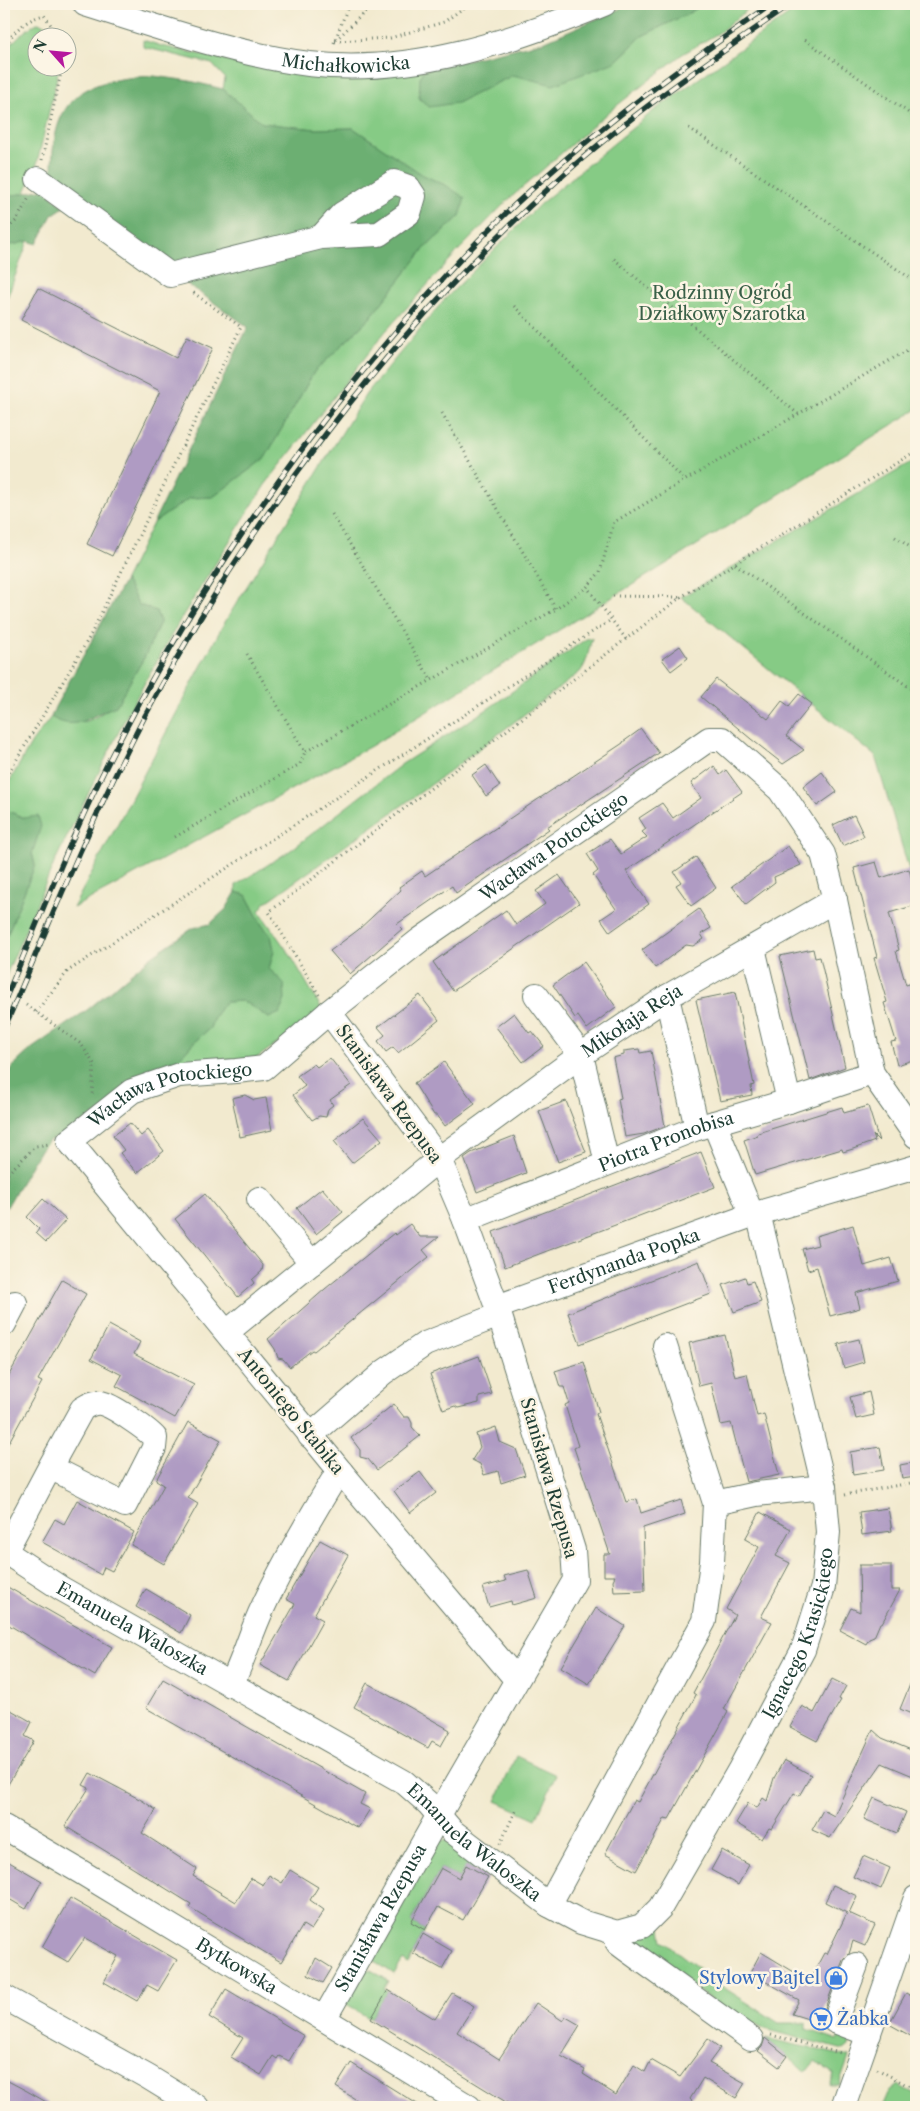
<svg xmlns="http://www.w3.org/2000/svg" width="920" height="2111" font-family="'Libre Caslon Text',serif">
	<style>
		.green { fill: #86cb85; stroke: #52845c }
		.forest { fill: #6caf72; stroke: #467653 }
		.building { fill: #af9bc3 }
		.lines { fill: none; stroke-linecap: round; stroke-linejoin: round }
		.minor-casing { stroke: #697a6a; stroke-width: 26 }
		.path { stroke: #697a6a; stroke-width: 3; stroke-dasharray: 1 4; stroke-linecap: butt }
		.minor { stroke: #fff; stroke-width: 24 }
		.rail-casing { stroke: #1f3d34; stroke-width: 5.5 }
		.rail { stroke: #fcf5e5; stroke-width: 4; stroke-dasharray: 11; stroke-linecap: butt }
		.labels { text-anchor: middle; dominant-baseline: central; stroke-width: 5; stroke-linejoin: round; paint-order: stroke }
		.street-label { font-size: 18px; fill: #1f3d34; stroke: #fcf5e5 }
		.park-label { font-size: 18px; fill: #396048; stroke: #fcf5e5 }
		.shop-label { font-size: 18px; fill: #366cbe; stroke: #fcf5e5; text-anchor: end }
	</style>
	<rect width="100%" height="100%" fill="#fcf5e5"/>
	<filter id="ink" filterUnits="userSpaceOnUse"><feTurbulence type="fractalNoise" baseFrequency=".02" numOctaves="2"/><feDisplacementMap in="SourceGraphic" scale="10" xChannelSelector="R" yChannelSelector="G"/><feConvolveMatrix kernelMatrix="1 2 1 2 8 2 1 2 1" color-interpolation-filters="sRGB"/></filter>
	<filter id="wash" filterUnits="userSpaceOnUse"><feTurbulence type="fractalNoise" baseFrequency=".0096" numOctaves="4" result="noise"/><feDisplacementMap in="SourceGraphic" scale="20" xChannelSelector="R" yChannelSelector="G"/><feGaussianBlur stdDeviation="1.12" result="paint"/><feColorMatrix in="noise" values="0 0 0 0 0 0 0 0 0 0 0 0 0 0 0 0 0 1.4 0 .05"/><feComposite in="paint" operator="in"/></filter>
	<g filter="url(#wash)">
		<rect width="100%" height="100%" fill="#f2eacf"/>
		<path class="green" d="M703,4H754L720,32L681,55L605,115L507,201L457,252L385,332L265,485L180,620L129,711L55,861L4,980V943L35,865L24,818L4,809V791L32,742L51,717C61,723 76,724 87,721C97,718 105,709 116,706L145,656L160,622L156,611L139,605L125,580L153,523L190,498L213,497L265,458L314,372L369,319L424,249L460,216L447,186L423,175L353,128L315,129L262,123L223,89L225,78L212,64L143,47V40L162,46L281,72L352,76L424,70L457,103L513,75L615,62L642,36L691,12Z
			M803,4H916V410L371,746L73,908L223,625L366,394L444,300L540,204L652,112Z
			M37,23C47,24 52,29 56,37L38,38V68H59L36,168L24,194L4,197V58C11,41 21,33 37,23Z
			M28,241L4,306V243L12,245Z
			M916,460V893L875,756L681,597Z
			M592,638C588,651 588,662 580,672L442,777L265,903L259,911L291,956L323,1011L258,1057L168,1070L193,1043L210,1028L214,1017L225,1002L243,1001L269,1018L284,983L269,969L274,950L271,936L262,925L246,895L236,892V885L291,850L402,764L489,708L586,639Z
			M516,1756L556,1775L536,1819L496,1801Z
			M445,1840L476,1863L473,1869L466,1866L459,1878L441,1868L411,1922L425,1930L408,1964L403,1960L394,1974L376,1962L372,1957L433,1845L438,1841Z
			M661,1928L663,1941L726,1989L779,2023H806V2029L838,2040L840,2035L846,2036L850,2040L849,2046L844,2050L765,2029L754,2023L747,2026L628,1940L651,1929Z
			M362,1969L371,1970L389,1981L384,1989L388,1991L371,2019L348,2006L345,2001Z
			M765,2038L849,2057L839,2085H830L834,2074L815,2061L806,2072Z
			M898,2085L916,2095V2107H882L888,2093Z"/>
		<path class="forest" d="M631,4H703L691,12L642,36L615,62L553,85L513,75L457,103L429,107L419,98L420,78L424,70L543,42Z
			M154,76L190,81L223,89L262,123L315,129L353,128L423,175L447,186L465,198L460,216L424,249L369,319L314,372L265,458L213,497L190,498L153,523L248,327L179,278L52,178C51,99 78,79 154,76Z
			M44,189L64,207L52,215L37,244L28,241L12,245L4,243V197Z
			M125,580L139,605L156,611L160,622L145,656L116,706C92,713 78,734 51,717L55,707Z
			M4,809L24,818L38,816L41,826L32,854L35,865L4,943Z
			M236,892L246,895L262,925L271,936L274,950L269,969L284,983L285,999L280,1013L269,1018L243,1001L225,1002L214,1017L210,1028L193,1043L168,1070L64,1134L50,1140L40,1150L4,1212V1079L13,1066L31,1049L87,1010L152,956L193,928L210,924L226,909Z"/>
		<g id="blocks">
			<path class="building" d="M38,288L176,358L187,336L213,348L112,556L87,544L160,391L21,320Z
				M680,646L688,658L671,671L662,659Z
				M716,679L768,719L782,701L789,706L799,694L812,704L786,736L804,750L783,764L751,739L701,697Z
				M641,729L659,753L547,827L549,829L456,893L452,886L397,924L402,929L350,974L330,951L358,930L401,890L399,887L422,871L425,876L531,804L623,743V742Z
				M486,765L500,786L486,796L472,775Z
				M714,766L720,775L726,770L742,792L626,871L649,904L610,932L601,919L616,909L593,875L598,871L587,854L610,839L621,854L647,837L642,832L646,829L639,818L662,803L673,818L701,798L691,783Z
				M822,772L837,792L817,806L803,787Z
				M854,815L864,836L843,846L833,825Z
				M788,846L801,865L774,877L775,882L746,904L732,886Z
				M696,857L716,888L691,906L676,885L681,882L674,872Z
				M876,862L881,878L909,869L916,894V905L889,913L899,950L896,951L906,985L916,982V1059L897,1065L891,1042L896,1041L884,1003L887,1002L874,958L877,957L854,868Z
				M559,875L579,903L453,991L433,962L506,910L516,925L545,904L536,891Z
				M699,909L711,928L701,934L704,939L693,946L686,945L655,968L642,950Z
				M813,949L815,958L820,957L845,1067L810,1080L780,956Z
				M584,962L616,1007L587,1029L578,1016L575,1018L553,985Z
				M735,992L754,1085L751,1086L752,1095L720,1101L696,1000Z
				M420,995L439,1020L398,1053L393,1047L386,1052L378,1041L385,1035L378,1027Z
				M514,1013L529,1033L532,1031L544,1046L523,1062L496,1027Z
				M639,1049L640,1053L651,1051L665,1126L644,1134L625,1137L618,1099L621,1098L613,1058L624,1055V1051Z
				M330,1058L351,1085L330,1100L333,1105L328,1109L326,1117L319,1116L312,1120L293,1095L305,1086L297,1076L314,1064L317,1067Z
				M444,1062L475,1104L445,1126L437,1115H434L414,1083Z
				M245,1095L254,1100L266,1098L272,1130L240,1137L232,1098Z
				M566,1101L586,1152L558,1162L539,1111Z
				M868,1106L879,1141L873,1135L875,1141L853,1149L843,1152L842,1149L755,1175L744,1140L758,1135V1133L842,1107L844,1113Z
				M363,1118L382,1140L352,1163L334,1141Z
				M130,1123L141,1136L148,1130L164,1151L137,1173L120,1153L124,1150L113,1136Z
				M514,1136L526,1173L477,1192L464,1158L471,1153Z
				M701,1152L715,1187L505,1267L493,1232Z
				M322,1188L343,1212L316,1234L297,1208Z
				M205,1194L263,1265L262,1271L252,1280L254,1283L238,1297L175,1219Z
				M43,1199L66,1220L46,1242L36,1233L39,1229L27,1217Z
				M410,1224L420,1237H439L423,1250L429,1257L314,1351L312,1350L290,1367L283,1359L278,1358L275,1349L268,1339L325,1289L394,1233L396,1235Z
				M853,1225L864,1266L891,1258L898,1281L856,1293L860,1308L830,1316L817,1267L808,1270L802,1249L818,1245L816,1236Z
				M699,1261L711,1294L580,1344L568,1313Z
				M745,1277L747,1283L753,1281L761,1302L734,1312L723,1285Z
				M62,1280L86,1294L38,1380L42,1382L4,1451V1384Z
				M109,1325L140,1342L134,1354L194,1385L175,1418L116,1386L122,1375L91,1359Z
				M725,1335L735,1377L747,1374L757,1416L764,1414L779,1475L746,1482L731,1423L721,1425L711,1383L699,1386L689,1343Z
				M859,1339L864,1362L844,1368L838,1344Z
				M479,1356L492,1394L479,1397V1403L458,1408L455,1406L443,1410L430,1374Z
				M584,1362L599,1412L596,1414L626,1502L637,1499L641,1513L681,1500L685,1514L643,1528L645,1591L614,1592L613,1580L615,1576H604V1554H610L574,1448L578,1446L565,1405L569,1403L564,1387H560L555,1371Z
				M869,1392L874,1415L856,1419L850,1397Z
				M394,1404L404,1417H409L412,1423V1427L420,1436L377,1470L368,1459L360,1457V1450L351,1438Z
				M188,1422L221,1440L188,1498L198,1504L164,1564L131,1545L164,1485L156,1480Z
				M496,1427L500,1442L516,1449L525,1475L501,1483L498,1471L484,1475L480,1464L472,1460L480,1447L476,1434Z
				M880,1447L884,1470L853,1475L850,1452Z
				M916,1462V1477L902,1479L900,1465Z
				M420,1472L436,1493L410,1513L394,1491Z
				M77,1500L134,1532L112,1571L104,1567L101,1575L42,1542L55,1519L64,1524Z
				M888,1508L892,1531L862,1535L859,1512Z
				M760,1512L791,1529L776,1556L790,1563L761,1617L772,1622L724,1709L728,1712L669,1819L665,1818L636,1871L605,1854L634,1800L638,1802L696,1695L693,1693L735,1615L726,1609L759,1547L745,1539Z
				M320,1540L348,1555L314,1615L323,1620L289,1681L260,1665L295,1604L286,1599Z
				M859,1565H891V1590H900L882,1623H880L874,1637L869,1639L866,1644L840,1630L851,1608L860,1612Z
				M528,1570L537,1598L512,1605L511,1601L489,1607L483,1587L506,1581L504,1576Z
				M4,1585L112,1647L95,1676L4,1622Z
				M146,1589L190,1615L181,1633L136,1607Z
				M596,1608L625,1626L589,1684L561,1667Z
				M916,1670V1716L900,1709Z
				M163,1679L365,1794L360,1804L370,1809L358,1828L146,1708Z
				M832,1679L846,1686L839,1699L841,1700L817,1741L790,1727L802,1706L814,1713Z
				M367,1683L450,1730L441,1746L432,1741L428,1748L354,1707Z
				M4,1706L32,1722L25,1736L34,1741L4,1791Z
				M873,1730L882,1738L916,1752V1767L913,1776L882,1763L830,1838L812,1830L823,1810L834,1816Z
				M784,1760L811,1775L799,1796L794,1793L772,1829L769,1828L762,1839L736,1823L748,1803L757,1808L763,1798L767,1801L774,1778Z
				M90,1773L143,1801L156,1810L142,1833L197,1869L193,1876L236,1902L251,1878L263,1885L269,1875L282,1883L290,1870L318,1887L310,1900L324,1910L311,1930L303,1925L281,1962L189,1907L191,1904L65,1826L89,1788L83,1785Z
				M874,1798L906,1812L897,1833L864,1819Z
				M722,1850L749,1865L738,1885L711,1870Z
				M863,1856L890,1868L881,1889L853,1877Z
				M4,1859L42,1881L26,1909L4,1896Z
				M466,1865L488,1877L463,1920L438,1907L425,1930L411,1922L441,1868L459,1878Z
				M833,1885L857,1896L849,1913L875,1925L865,1946L853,1941L849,1954L843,1960L822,2016L821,2023L792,2014L799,2000L750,1973L761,1952L809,1981L824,1953L827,1954L847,1913L825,1902Z
				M70,1898L177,1960L158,1991L147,1985L137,2001L104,1982L118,1956L85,1938L68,1962L42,1947Z
				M423,1934L452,1951L442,1969L413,1953Z
				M316,1958L332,1968L323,1983L308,1975Z
				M226,1989L304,2036L289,2061L279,2056L277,2059L273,2056L261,2075L231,2057L243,2038L209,2017Z
				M388,1990L435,2019L452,1993L474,2006L457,2032L499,2059L536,2003L563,2021L566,2017L580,2025L561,2056L585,2070L583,2074L616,2095L634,2065L645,2072L651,2060L680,2077L708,2039L720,2048L709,2063L745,2083L736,2098L703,2078L690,2099L697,2107H514L371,2019Z
				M906,1993L916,1999V2039L889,2024Z
				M765,2038L787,2056L779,2067L758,2051L762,2047Z
				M351,2063L422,2107H369L363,2104L336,2087Z
				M8,2081L27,2091L55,2107H4V2090Z"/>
		</g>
	</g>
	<g filter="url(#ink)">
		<use href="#blocks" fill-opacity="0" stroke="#697a6a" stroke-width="1"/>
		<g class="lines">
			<g class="minor-casing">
				<g id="minor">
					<path id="s1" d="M85,4C155,26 237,55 309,64C411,76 511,42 604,4"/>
					<path d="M38,179L170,275L321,237L379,234L409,213L414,196L408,187L394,182L342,214L321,237"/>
					<path d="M753,948L789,1101"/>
					<path d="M536,995L581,1055L607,1163"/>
					<path d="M667,997L697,1128"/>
					<path d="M714,1123L752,1215"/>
					<path d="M259,1199L312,1263"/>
					<path id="s2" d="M465,1220L697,1128L789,1101L872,1073"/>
					<path id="s3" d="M497,1307L752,1215L916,1167"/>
					<path d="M4,1324L15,1303"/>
					<path id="s4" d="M227,1332L439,1159L581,1055L667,997L835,900"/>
					<path d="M310,1436L384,1372L425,1344L499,1315"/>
					<path d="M715,1503L756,1494L824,1487"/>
					<path id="s5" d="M4,1551L62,1589L404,1782L429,1804L452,1831L549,1905L704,1621L712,1562L715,1503L665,1346"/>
					<path d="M5,1552L50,1467L125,1505L154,1448L155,1438C147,1429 112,1405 101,1403C94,1402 88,1405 82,1409L50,1467"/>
					<path id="s6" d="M516,1679L341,1472L69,1141L132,1091L179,1075L236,1071L264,1068L329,1012L420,940L709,739H722L780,790L823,854L835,900L872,1073L916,1136"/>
					<path d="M231,1685C244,1659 251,1632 263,1607C283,1564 307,1523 332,1482L341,1472"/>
					<path id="s7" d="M4,1827L81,1872L469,2107"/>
					<path id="s8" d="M549,1905L581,1922L617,1933L642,1926L660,1908L739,1771L803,1650L823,1587L828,1532L824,1487L758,1213"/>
					<path d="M617,1933L618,1943L626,1949L751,2039"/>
					<path d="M856,1965L835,2021L869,2034"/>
					<path d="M4,1997L148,2077L197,2107"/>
					<path id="s9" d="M324,2019L448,1799L575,1580L573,1550L497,1307L465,1220L439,1159L329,1012"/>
					<path d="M843,2107L916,1898"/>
				</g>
			</g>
			<path class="path" d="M336,40L373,4
				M805,40L916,118
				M335,41L390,38L444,22L469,4
				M334,43L349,4
				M4,49C11,32 27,19 44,15L60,38
				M689,128L916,282
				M42,160L62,68
				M4,232L16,221L30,196
				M614,259L798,414
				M514,306L685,480
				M442,413L556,609L587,587
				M332,514L431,680
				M895,537L916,551
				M735,564L916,692
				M613,596L680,597
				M626,639L587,587L600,572L614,522L916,345
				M247,654L305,752L556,609
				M4,781L89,638L241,327L191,291
				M175,837L300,764L305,752
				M319,995L269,912L681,597L916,451
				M26,1005L81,1044L94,1064L92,1097
				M36,1012L68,971L611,620
				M4,1177L36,1146L49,1144
				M845,1495L916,1482
				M500,1844L516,1810
				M771,2035L840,2053
				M877,2069L916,2090"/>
			<use href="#minor" class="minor"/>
			<g class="rail-casing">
				<path id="rail" d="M4,1002C41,915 75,826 118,743C187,609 267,489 362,372C404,321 448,270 495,224C579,141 675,71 772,4
					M4,1029C49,924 92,817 145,716C249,519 394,328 559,179C631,114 712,59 791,4"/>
			</g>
			<use href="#rail" class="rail"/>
		</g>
	</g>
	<defs>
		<g id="shop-ring" transform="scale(1.125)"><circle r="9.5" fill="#fcf5e5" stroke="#3f7fe0" stroke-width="1.5"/><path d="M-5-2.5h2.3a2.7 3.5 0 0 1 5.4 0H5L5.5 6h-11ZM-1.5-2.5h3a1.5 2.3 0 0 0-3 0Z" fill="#3f7fe0"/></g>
		<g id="supermarket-ring" transform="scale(1.125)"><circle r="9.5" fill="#fcf5e5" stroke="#3f7fe0" stroke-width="1.5"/><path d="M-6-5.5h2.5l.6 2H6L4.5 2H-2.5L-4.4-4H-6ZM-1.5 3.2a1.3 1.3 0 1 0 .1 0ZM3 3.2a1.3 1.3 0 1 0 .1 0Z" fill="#3f7fe0"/></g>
	</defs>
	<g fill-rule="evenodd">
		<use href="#shop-ring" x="836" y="1978"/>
		<use href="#supermarket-ring" x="821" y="2019"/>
	</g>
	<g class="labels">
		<g class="street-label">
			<text stroke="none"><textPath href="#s1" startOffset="269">Michałkowicka</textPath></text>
			<text stroke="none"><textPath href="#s6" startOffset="1280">Wacława Potockiego</textPath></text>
			<text stroke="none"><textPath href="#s4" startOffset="511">Mikołaja Reja</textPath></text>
			<text transform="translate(389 1094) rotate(54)">Stanisława Rzepusa</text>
			<text stroke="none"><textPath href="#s6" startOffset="815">Wacława Potockiego</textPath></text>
			<text stroke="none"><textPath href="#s2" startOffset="216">Piotra Pronobisa</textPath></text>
			<text stroke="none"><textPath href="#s3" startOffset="135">Ferdynanda Popka</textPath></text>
			<text transform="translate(291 1411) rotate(51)">Antoniego Stabika</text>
			<text transform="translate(549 1478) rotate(74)">Stanisława Rzepusa</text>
			<text stroke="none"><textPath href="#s5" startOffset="150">Emanuela Waloszka</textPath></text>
			<text stroke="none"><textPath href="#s8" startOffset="435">Ignacego Krasickiego</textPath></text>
			<text stroke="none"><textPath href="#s5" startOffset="555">Emanuela Waloszka</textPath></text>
			<text stroke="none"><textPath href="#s9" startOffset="116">Stanisława Rzepusa</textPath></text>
			<text stroke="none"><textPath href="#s7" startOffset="271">Bytkowska</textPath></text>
		</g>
		<g class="park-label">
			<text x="722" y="293">Rodzinny Ogród<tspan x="722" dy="21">Działkowy Szarotka</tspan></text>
		</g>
		<g class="shop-label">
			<text x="820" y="1978">Stylowy Bajtel</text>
			<text x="837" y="2019" text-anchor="start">Żabka</text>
		</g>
	</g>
	<rect width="920" height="2111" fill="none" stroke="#fcf5e5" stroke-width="20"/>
	<g transform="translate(52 52) rotate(297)"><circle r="24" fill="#fcf5e5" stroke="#a4ab9e"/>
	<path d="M0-4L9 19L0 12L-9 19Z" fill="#b5179e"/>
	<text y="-8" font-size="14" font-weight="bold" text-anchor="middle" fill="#1f3d34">N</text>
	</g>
</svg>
